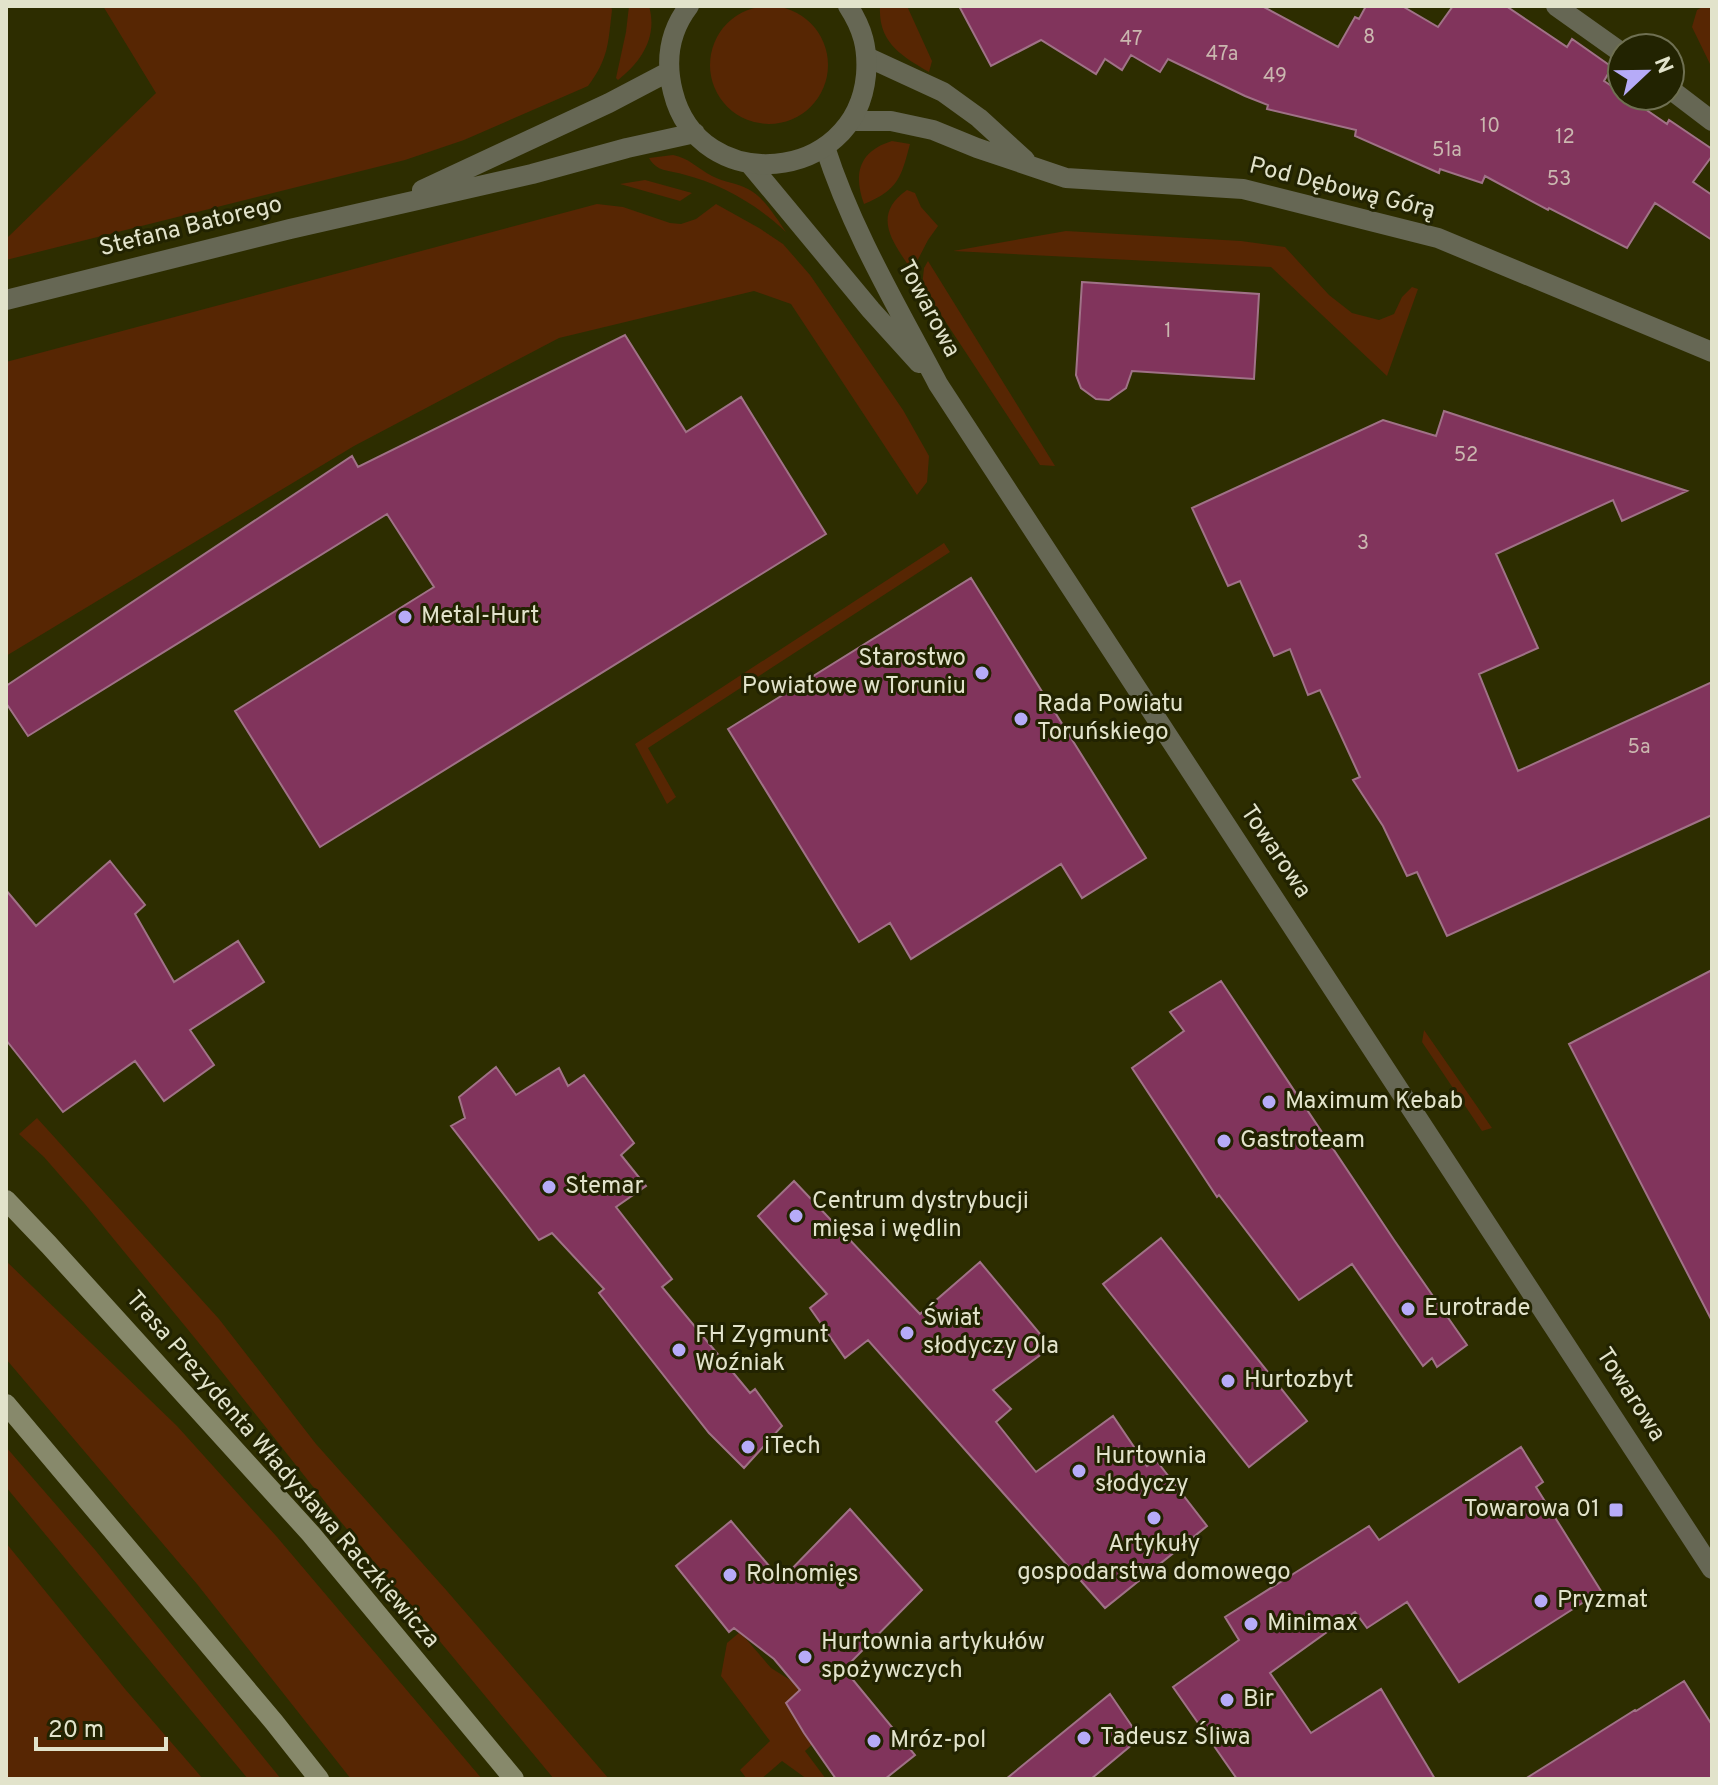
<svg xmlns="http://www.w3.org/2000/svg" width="1718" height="1785" font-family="Overpass,sans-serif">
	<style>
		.green { fill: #572603 }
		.building { fill: #81345c; stroke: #a07287; stroke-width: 2 }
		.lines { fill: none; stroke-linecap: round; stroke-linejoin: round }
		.minor { stroke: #666754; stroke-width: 20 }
		.tertiary { stroke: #666754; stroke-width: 20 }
		.secondary { stroke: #87896b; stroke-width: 20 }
		.poi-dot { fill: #b6abf8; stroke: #222301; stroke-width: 3 }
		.labels { text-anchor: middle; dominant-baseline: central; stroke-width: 6; stroke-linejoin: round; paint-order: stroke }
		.number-label { font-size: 20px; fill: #cab7af }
		.street-label { font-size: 24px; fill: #e2e3cb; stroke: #222301 }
		.poi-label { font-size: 24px; fill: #e2e3cb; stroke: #222301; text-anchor: start }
	</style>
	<rect width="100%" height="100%" fill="#2d2d00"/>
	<path class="green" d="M103,6H611L612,10C608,43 609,58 588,86L464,140L405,160L6,260V239L156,93Z
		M629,6H649C658,37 641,62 618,80L616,78L626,32Z
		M880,6H907L932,61L929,72C902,56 878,43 880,6Z
		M1704,6H1712V64H1710L1692,27L1697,10Z
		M710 65a59 59 0 1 1 118 0a59 59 0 1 1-118 0Z
		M892,141L910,144C901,178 898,190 864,204C853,174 859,151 892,141Z
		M673,155C689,158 697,168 712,176C723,182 737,183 748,189C764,197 776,218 786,232C756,204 722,184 682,174C668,170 657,172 649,158Z
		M645,180L692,193L680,201L620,184Z
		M907,190L915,193L921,207L938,226L928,240L912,271C894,243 870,216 907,190Z
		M597,204L623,207L670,223L681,224L696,219L716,204L759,228L783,244L810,275L903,410L929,456L927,482L917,495L791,304L754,291L559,338L354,446L6,656V362Z
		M1066,231L1241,241L1285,247L1329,295L1352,313L1379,320L1394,314L1402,297L1412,287L1418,289L1387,376L1271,267L953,251Z
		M928,261L1055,466L1040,465L922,286L924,268Z
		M944,543L950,552L648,748L676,797L667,804L635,744Z
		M1424,1030L1492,1128L1482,1131L1422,1042Z
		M37,1118L219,1319L316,1444L447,1591L609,1779H554L341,1522L203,1348L85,1204L44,1157L19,1134Z
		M6,1261L177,1426L277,1537L482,1779H351L197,1584L6,1359Z
		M6,1447L96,1551L281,1779H248L6,1487Z
		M6,1543L125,1689L203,1779H6Z
		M740,1632L771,1668L803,1688L786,1704L802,1731H826L805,1751L826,1779H807L782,1761L761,1779H747L740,1770L770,1741L721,1676L727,1643Z"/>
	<path class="building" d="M959,6H1262L1338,47L1355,17L1359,19L1366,6H1402L1438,27L1453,6H1506L1567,47L1572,39L1612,67L1604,81L1622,93V96H1626L1667,124L1669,120L1712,149V156L1693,182L1712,195V240L1655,203L1627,248L1549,208L1548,210L1485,176L1482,183L1440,169L1439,173L1355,136L1356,130L1267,109L1268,105L1245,96L1168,59L1160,72L1131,55L1122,70L1105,59L1096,74L1041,40L991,66Z
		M1082,282L1259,294L1254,379L1132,371L1126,388L1109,400L1096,399L1081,388L1076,375Z
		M625,335L686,432L741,397L826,534L320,847L235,711L434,587L387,514L28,736L6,703V686L352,456L358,467Z
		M1444,411L1687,491L1622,521L1613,500L1496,554L1538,648L1479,674L1518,771L1712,682V815L1447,936L1417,872L1407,876L1383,826L1353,780L1360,777L1320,690L1308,695L1290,649L1274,656L1240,581L1228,586L1192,508L1383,420L1436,436Z
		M971,578L1146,858L1082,898L1061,864L911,959L890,923L859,942L728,729Z
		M110,861L145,905L135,914L174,982L238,941L264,982L190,1030L214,1065L164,1101L135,1061L63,1112L6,1040V890L36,926Z
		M1712,970V1321L1569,1044Z
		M1221,981L1394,1240L1467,1345L1437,1367L1432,1358L1423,1366L1352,1264L1299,1300L1219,1195L1217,1197L1132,1068L1184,1031L1170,1012Z
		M496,1067L516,1095L559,1068L568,1086L584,1075L634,1143L621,1155L646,1186L616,1207L672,1279L662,1287L750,1393L755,1389L782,1426L744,1468L709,1433L599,1293L604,1289L552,1233L539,1240L451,1126L465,1118L459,1097Z
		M794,1181L920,1314L980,1262L1051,1347L993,1390L1011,1409L996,1422L1036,1472L1113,1416L1147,1466L1156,1460L1207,1526L1105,1608L868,1340L845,1358L810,1308L827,1294L758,1216Z
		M1161,1238L1307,1421L1249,1467L1103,1284Z
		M1521,1447L1543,1482L1536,1487L1601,1591L1459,1682L1407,1602L1367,1628L1355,1612L1270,1673L1311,1733L1381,1689L1435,1779H1237L1173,1687L1239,1640L1225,1617L1369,1526L1379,1540Z
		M850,1509L922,1590L844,1669L915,1755L885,1779H836L804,1733L786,1703L800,1690L774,1659L734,1628L729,1632L676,1566L731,1521L781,1580Z
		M1684,1681L1712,1725V1779H1525L1635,1710L1636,1711Z
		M1110,1694L1140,1738L1091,1779H1006Z"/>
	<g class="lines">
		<path class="minor" d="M1556,6L1622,53
			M867,57L943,92L979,118L1025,160
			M1670,89L1712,121
			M851,121H891L933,130L977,148L1066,178L1243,189L1438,238L1712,352
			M825,147C852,231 897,306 938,384L1712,1569
			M749,163L871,310L919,363"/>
		<path class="tertiary" d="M689,6C669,32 665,61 673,92C699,197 856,184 866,75C868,48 863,29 848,6
			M422,190L609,103L668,72
			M6,300L290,229L532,174L627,148L695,133"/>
		<path class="secondary" d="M6,1200L49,1245L311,1534L514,1779
			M6,1404L274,1722L319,1779"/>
	</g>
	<g class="poi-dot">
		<circle cx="405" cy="617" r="8"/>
		<circle cx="982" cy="673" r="8"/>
		<circle cx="1021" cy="719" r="8"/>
		<circle cx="1269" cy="1102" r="8"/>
		<circle cx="1224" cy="1141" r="8"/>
		<circle cx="549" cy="1187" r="8"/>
		<circle cx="796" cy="1216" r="8"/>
		<circle cx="1408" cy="1309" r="8"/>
		<circle cx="907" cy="1333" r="8"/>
		<circle cx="679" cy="1350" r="8"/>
		<circle cx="1228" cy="1381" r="8"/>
		<circle cx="748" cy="1447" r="8"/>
		<circle cx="1079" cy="1471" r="8"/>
		<rect x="1608" y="1502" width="16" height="16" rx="4"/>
		<circle cx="1154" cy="1518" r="8"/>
		<circle cx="730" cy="1575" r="8"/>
		<circle cx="1541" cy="1601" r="8"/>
		<circle cx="1251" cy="1624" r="8"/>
		<circle cx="805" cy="1657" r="8"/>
		<circle cx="1227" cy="1700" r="8"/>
		<circle cx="1084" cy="1738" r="8"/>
		<circle cx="874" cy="1741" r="8"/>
	</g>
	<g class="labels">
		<g class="number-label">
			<text x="1369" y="38">8</text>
			<text x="1131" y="40">47</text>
			<text x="1222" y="55">47a</text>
			<text x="1275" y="77">49</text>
			<text x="1490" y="127">10</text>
			<text x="1565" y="138">12</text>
			<text x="1447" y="151">51a</text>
			<text x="1559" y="180">53</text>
			<text x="1168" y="332">1</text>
			<text x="1466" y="456">52</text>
			<text x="1363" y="544">3</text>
			<text x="1639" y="748">5a</text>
		</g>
		<g class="street-label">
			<text transform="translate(1342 189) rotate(14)">Pod Dębową Górą</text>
			<text transform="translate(191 227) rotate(-14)">Stefana Batorego</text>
			<text transform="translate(928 309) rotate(62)">Towarowa</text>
			<text transform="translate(1275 852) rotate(56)">Towarowa</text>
			<text transform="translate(1630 1395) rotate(57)">Towarowa</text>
			<text transform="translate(282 1470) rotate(49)">Trasa Prezydenta Władysława Raczkiewicza</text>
		</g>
		<g class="poi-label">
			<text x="421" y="617">Metal-Hurt</text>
			<text x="966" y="659" text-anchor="end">Starostwo<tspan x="966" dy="28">Powiatowe w Toruniu</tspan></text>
			<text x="1037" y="705">Rada Powiatu<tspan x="1037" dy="28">Toruńskiego</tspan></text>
			<text x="1285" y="1102">Maximum Kebab</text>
			<text x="1240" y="1141">Gastroteam</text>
			<text x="565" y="1187">Stemar</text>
			<text x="812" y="1202">Centrum dystrybucji<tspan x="812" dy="28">mięsa i wędlin</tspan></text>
			<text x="1424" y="1309">Eurotrade</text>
			<text x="923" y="1319">Świat<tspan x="923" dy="28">słodyczy Ola</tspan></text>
			<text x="695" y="1336">FH Zygmunt<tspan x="695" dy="28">Woźniak</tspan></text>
			<text x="1244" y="1381">Hurtozbyt</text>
			<text x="764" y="1447">iTech</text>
			<text x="1095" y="1457">Hurtownia<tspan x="1095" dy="28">słodyczy</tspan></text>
			<text x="1600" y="1510" text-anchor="end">Towarowa 01</text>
			<text x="1154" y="1545" text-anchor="middle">Artykuły<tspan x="1154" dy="28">gospodarstwa domowego</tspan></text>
			<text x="746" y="1575">Rolnomięs</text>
			<text x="1557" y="1601">Pryzmat</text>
			<text x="1267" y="1624">Minimax</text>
			<text x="821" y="1643">Hurtownia artykułów<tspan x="821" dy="28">spożywczych</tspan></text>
			<text x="1243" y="1700">Bir</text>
			<text x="1100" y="1738">Tadeusz Śliwa</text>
			<text x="890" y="1741">Mróz-pol</text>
		</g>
	</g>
	<rect width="1718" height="1785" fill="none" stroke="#e2e3cb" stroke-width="16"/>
	<g transform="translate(1646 72) rotate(68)"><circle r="38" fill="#222301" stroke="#6f7052" stroke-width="2"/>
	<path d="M0-6L14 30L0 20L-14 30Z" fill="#b6abf8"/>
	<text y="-12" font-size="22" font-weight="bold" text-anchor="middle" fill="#e2e3cb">N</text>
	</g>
	<path d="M36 1737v12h130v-12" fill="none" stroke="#e2e3cb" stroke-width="4"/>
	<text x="48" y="1737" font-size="24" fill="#e2e3cb" stroke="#222301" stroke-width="6" paint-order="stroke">20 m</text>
</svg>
